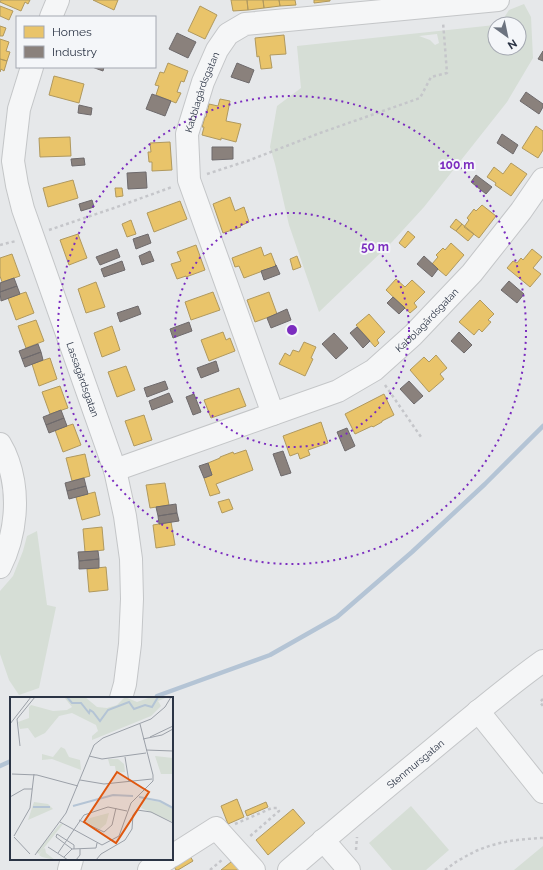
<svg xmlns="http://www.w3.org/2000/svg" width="543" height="870" font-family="Raleway,sans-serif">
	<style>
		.green { fill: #d6ded6; fill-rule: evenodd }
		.homes { fill: #e9c46a; stroke: #b0995f }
		.industry { fill: #8a817c; stroke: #6e6a6c }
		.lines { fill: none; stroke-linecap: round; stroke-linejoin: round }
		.stream { stroke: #b4c4d5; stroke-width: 4.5 }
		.minor-casing { stroke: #c4c6c8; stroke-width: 24 }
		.path { stroke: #c5c6ca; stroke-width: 2.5; stroke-dasharray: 3 3; stroke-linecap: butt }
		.minor { stroke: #f5f6f7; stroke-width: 22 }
		.ring { fill: none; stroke: #7b2cbf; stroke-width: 2; stroke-dasharray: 2 4 }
		.labels { text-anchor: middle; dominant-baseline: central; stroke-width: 4; stroke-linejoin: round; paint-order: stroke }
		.street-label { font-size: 10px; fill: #2b3445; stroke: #f4f6f9 }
		.inset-river { fill: none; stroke: #b4c4d5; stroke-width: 2 }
		.inset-road { fill: none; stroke: #9ba0a8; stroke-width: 1 }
		.view { fill: #df570f; fill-opacity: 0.15; stroke: #df570f; stroke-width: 2 }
		.inset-edge { fill: none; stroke: #2b3445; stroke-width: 2 }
		.centre { fill: #7b2cbf; stroke: #f4f6f9; stroke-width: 2 }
		.ring-label { font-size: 12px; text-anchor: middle; font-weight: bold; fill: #7b2cbf; stroke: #f4f6f9; stroke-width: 4; stroke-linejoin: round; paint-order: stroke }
	</style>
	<rect width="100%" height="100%" fill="#e6e8ea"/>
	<path class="green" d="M524,4L531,17L533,58L507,102L424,207L392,242L319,312L289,225L275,164L270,147L277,106L301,88L297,46L495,25V48H519V24H500L509,10ZM437,34L439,43L435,45L430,40L419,36Z
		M37,531L47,605L56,607L39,688L19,695L9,680L0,654V591L13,576L23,551L27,536Z
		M411,806L449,850L426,870H392L369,843Z
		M543,846V870H514Z"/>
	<path class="homes" d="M1,0H30L28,4L25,2L21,11L0,2Z
		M93,0H118L114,10Z
		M231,0H247L248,10L233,11Z
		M247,0H263L264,8L248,10Z
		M263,0H279L280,6L264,8Z
		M279,0H295L296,5L280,6Z
		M314,0H330V1L314,3Z
		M0,6L13,11L9,20L0,16Z
		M200,6L217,15L205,39L188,31Z
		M0,26L6,28L3,36H0Z
		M284,35L286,54L270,55L272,68L261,69L259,56L257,57L255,38Z
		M0,39L9,42L6,51L10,52L7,61L0,59Z
		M0,59L7,61L4,71L1,69L0,72Z
		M168,63L188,71L184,82L181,81L177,92L181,93L176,103L156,95L159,86L155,85L160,72L164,73Z
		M54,76L84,84L79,103L49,95Z
		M220,99L230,101L226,121L241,124L236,142L221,138V140L202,135L204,127H202L205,117H206L209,104L218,106Z
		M536,126L543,131V150L538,158L522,148Z
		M70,137L71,156L40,157L39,138Z
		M170,142L172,170L152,171V162H149L148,152H151L150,143Z
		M511,163L527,174L511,196L495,185L496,183L487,177L494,167L503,174Z
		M73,180L78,198L48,207L43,188Z
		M115,188H122L123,196L116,197Z
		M230,197L235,211L244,207L249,222L240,226L241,227L223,233L213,204Z
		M180,201L187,219L154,232L147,213Z
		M482,205L496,216L479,238L464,227L469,220L467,218L474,209L476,211Z
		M456,219L462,224L456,231L450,227Z
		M131,220L136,234L127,237L122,224Z
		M462,224L474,234L468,241L456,231Z
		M408,231L415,237L405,248L399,243Z
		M78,234L87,258L69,265L60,240Z
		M451,243L464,255L446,276L432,264L438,257L436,255L443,248L445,250Z
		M196,245L205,270L186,277V276L177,279L171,264L181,261L177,252Z
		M261,247L264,256L271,253L276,266L244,278L239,266L235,267L232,258Z
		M532,249L542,257L533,268L541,274L530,287L507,268L513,261L517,263L521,258L523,260Z
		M12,254L20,276L2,282L0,276V258Z
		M297,256L301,267L293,270L290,259Z
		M396,279L405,287L412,280L425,292L414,303L417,307L410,313L386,290Z
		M96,282L105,307L86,313L78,289Z
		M26,292L34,313L16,320L8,298Z
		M213,292L220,310L191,320L185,302Z
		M269,292L277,314L255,322L247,300Z
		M480,300L494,314L488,320L491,322L482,332L479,329L474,335L459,322Z
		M369,314L385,332L377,340L379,343L375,347L356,325Z
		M36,320L44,341L26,348L18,326Z
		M112,326L120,350L102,357L94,333Z
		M223,332L226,340L230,338L235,351L209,361L201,340Z
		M304,342L316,347L311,358L313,359L305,376L279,364L285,353L290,356L293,350L299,352Z
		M436,355L447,368L440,374L444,379L429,392L410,370L424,357L429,362Z
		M50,358L57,379L39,386L32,364Z
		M126,366L135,390L117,397L108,372Z
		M60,386L68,408L50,414L42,392Z
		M239,388L246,406L211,418L204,400Z
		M384,394L394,415L382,421V422L373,427L372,426L355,434L345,414Z
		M144,415L152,440L134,446L125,421Z
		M321,422L328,443L308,450L310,455L300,459L298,453L290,456L283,436Z
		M73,424L81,445L63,452L55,430Z
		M246,450L253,470L216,484L220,493L210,496L204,478L212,475L208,463L220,458V457L233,452L234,454Z
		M85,454L90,476L72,481L66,458Z
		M165,483L169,505L150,508L146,485Z
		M95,492L100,515L82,520L76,497Z
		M229,499L233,509L222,513L218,502Z
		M171,522L175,545L156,548L153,525Z
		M102,527L104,550L85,552L83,529Z
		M106,567L108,590L89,592L87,569Z
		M237,799L244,817L228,824L221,806Z
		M266,802L268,807L247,816L245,811Z
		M293,809L305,823L268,855L256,840Z
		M188,853L193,861L178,870H176L172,863Z
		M231,862L239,870H221Z"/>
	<path class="industry" d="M177,33L196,42L188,58L169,49Z
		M543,51V61L538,59Z
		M237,63L254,70L249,83L231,77Z
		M92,67H104L103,71Z
		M526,92L543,104V107L539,114L520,101Z
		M152,94L171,101L165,116L146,109Z
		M79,105L92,108L91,115L78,113Z
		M502,134L518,145L513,154L497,143Z
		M212,147H233V159L212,160Z
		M84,158L85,165L72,166L71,159Z
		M146,172L147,188L128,189L127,173Z
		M476,175L492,187L486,194L471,182Z
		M92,200L94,207L81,211L79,204Z
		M148,234L151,243L136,249L133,239Z
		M117,249L120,257L100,265L96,257Z
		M150,251L154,261L142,265L139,256Z
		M424,256L438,269L432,277L417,264Z
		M122,261L125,270L104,277L101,269Z
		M275,265H276L280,274L264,280L261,271L276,266Z
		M14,278L17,286L0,292V283Z
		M509,281L524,294L517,303L501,290Z
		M17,286L20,294L1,301L0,292Z
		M393,297L405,308L399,314L387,303Z
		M138,306L141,314L120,322L117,313Z
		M287,309L291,320L271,328L267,318Z
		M189,322L192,331L173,338L170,329Z
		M357,327L370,341L363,348L350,333Z
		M459,332L472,345L464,353L451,341Z
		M334,333L348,348L336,359L322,344Z
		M38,344L41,352L22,359L19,351Z
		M41,352L43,360L25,367L22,359Z
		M216,361L219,371L201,378L197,368Z
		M165,381L168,389L147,397L144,388Z
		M409,381L423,396L414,404L400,389Z
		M169,393L173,402L152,410L149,401Z
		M194,394L201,412L193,415L186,397Z
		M61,410L64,418L46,425L43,417Z
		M64,418L67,426L49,433L46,425Z
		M347,428L355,446L345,451L337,432Z
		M283,451L291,473L281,476L273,454Z
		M208,463L212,475L204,478L199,466Z
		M84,478L86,486L67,491L65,483Z
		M86,486L88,494L69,499L67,491Z
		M176,504L177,513L158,516L156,507Z
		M177,513L179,521L159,524L158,516Z
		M98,551L99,559L79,561L78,552Z
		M99,559V568L79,569V561Z"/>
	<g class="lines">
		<path class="stream" d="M157,696L270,655L337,617L412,552L485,484L543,426
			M0,766L11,761"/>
		<g class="minor-casing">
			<g id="minor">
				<path d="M51,17L58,0"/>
				<path id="s1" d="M32,67L19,109L13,161L17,185L23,209L115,470L125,516L131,559L132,599L130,644L125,684L121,698"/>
				<path id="s2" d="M273,414L189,180L187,134L203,82L217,50L228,34L245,24L498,0"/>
				<path d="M0,444C3,449 6,455 8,461C20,495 16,535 0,567"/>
				<path id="s3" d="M115,470L338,391L374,370L413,335L472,273L521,211L543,179"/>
				<path d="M478,711L543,792"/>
				<path d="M323,840L349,870"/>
				<path d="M172,856L216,828L254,870"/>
				<path d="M69,870L72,859"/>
				<path d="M149,870L167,859"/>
				<path id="s4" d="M289,870C333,832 377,795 422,758C462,725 501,691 543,661"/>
			</g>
		</g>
		<path class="path" d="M207,174L250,160L320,133L420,98L431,77L447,73L443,22
			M49,230L114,208L172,187
			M0,245L16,241
			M385,385L421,437
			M543,699L540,702L543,706
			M235,824L272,808H277L279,811L248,838
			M356,850L357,837
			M210,870L222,860
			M445,870C451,866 456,861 463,858C487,843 515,839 543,838"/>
		<use href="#minor" class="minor"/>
	</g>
	<g class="ring">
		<circle cx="292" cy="330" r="117"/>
		<circle cx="292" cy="330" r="234"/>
	</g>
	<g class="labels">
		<g class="street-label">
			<text stroke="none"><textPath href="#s2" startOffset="339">Kabblagårdsgatan</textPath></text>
			<text stroke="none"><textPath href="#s3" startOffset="351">Kabblagårdsgatan</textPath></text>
			<text stroke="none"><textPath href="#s1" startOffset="326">Lassagårdsgatan</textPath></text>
			<text stroke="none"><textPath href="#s4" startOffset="165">Stenmursgatan</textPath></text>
		</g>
	</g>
	<g transform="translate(10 697)">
		<rect width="163" height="163" fill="#e6e8ea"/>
		<path d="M54,0H75L87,10L97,11L107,8L115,0L127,5L141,0H158L148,4L151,9L141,19L82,43V39L88,34L86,28L62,16L49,19L35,36L25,41L18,31L10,32L8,25L19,21V10L21,8L43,14L57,13L62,10ZM51,50L55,52L59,60L70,63L71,73L42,62L32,63V57L43,60ZM145,59L163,61V77H151ZM98,62H108L114,67L115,75L106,76L105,69H100ZM134,102L150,105L163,112V125L131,111ZM24,105L38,107L43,112L18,123ZM99,116L96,127L90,132L75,125L80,121ZM50,127H53L33,152L35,151L36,156L45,163L32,160L29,158L32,154L29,157L26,155Z" fill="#d6ded6"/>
		<path class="inset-river" d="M57,0L62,6H71L79,16L80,13L83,15L90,24L98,13L119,5L124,12L135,8L142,10L148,0M129,100L150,104L163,111M63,109L103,98L123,99M23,110H40"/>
		<path class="inset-road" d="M0,27L21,0M140,40L163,29M133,42L152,38L163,32M10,49L7,22L25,0M136,53L163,54M79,59L92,62L136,56M115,60L119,85M2,77L27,78L68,89M70,83L94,87L142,82M0,100L14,92H22M69,123L94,135L102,128L106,111M50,125L92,148L109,139L121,106L143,84V78L130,27M4,139L20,111L24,77M4,140L20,157M38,150L58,163M62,152L46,140L47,137L64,148V152M48,156L74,118L98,110L117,114M25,158L56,116L84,48L93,41L141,22L155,10L161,0M54,160L62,152L86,151L87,146M66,163L70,158V152M86,163L91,157L115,143L122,132L123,118L127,113L141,115L163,126"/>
		<path class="view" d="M107,75L139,95L106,146L74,125Z"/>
		<rect width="163" height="163" class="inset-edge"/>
	</g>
	<circle cx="292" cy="330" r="6" class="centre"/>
	<g class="ring-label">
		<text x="457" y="169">100 m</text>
		<text x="375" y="251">50 m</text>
	</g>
	<rect x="16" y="16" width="140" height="52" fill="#f4f6f9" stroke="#a4a8b1"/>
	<rect x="24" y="26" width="20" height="12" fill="#e9c46a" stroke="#a4a8b1"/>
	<text x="52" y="36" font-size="12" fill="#2b3445">Homes</text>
	<rect x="24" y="46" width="20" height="12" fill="#8a817c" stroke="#a4a8b1"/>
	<text x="52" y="56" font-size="12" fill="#2b3445">Industry</text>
	<g transform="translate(507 36) rotate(147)"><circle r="19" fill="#f4f6f9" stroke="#a4a8b1"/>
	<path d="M0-3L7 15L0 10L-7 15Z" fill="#6c737f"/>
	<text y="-6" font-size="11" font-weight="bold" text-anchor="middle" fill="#2b3445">N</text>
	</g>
</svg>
